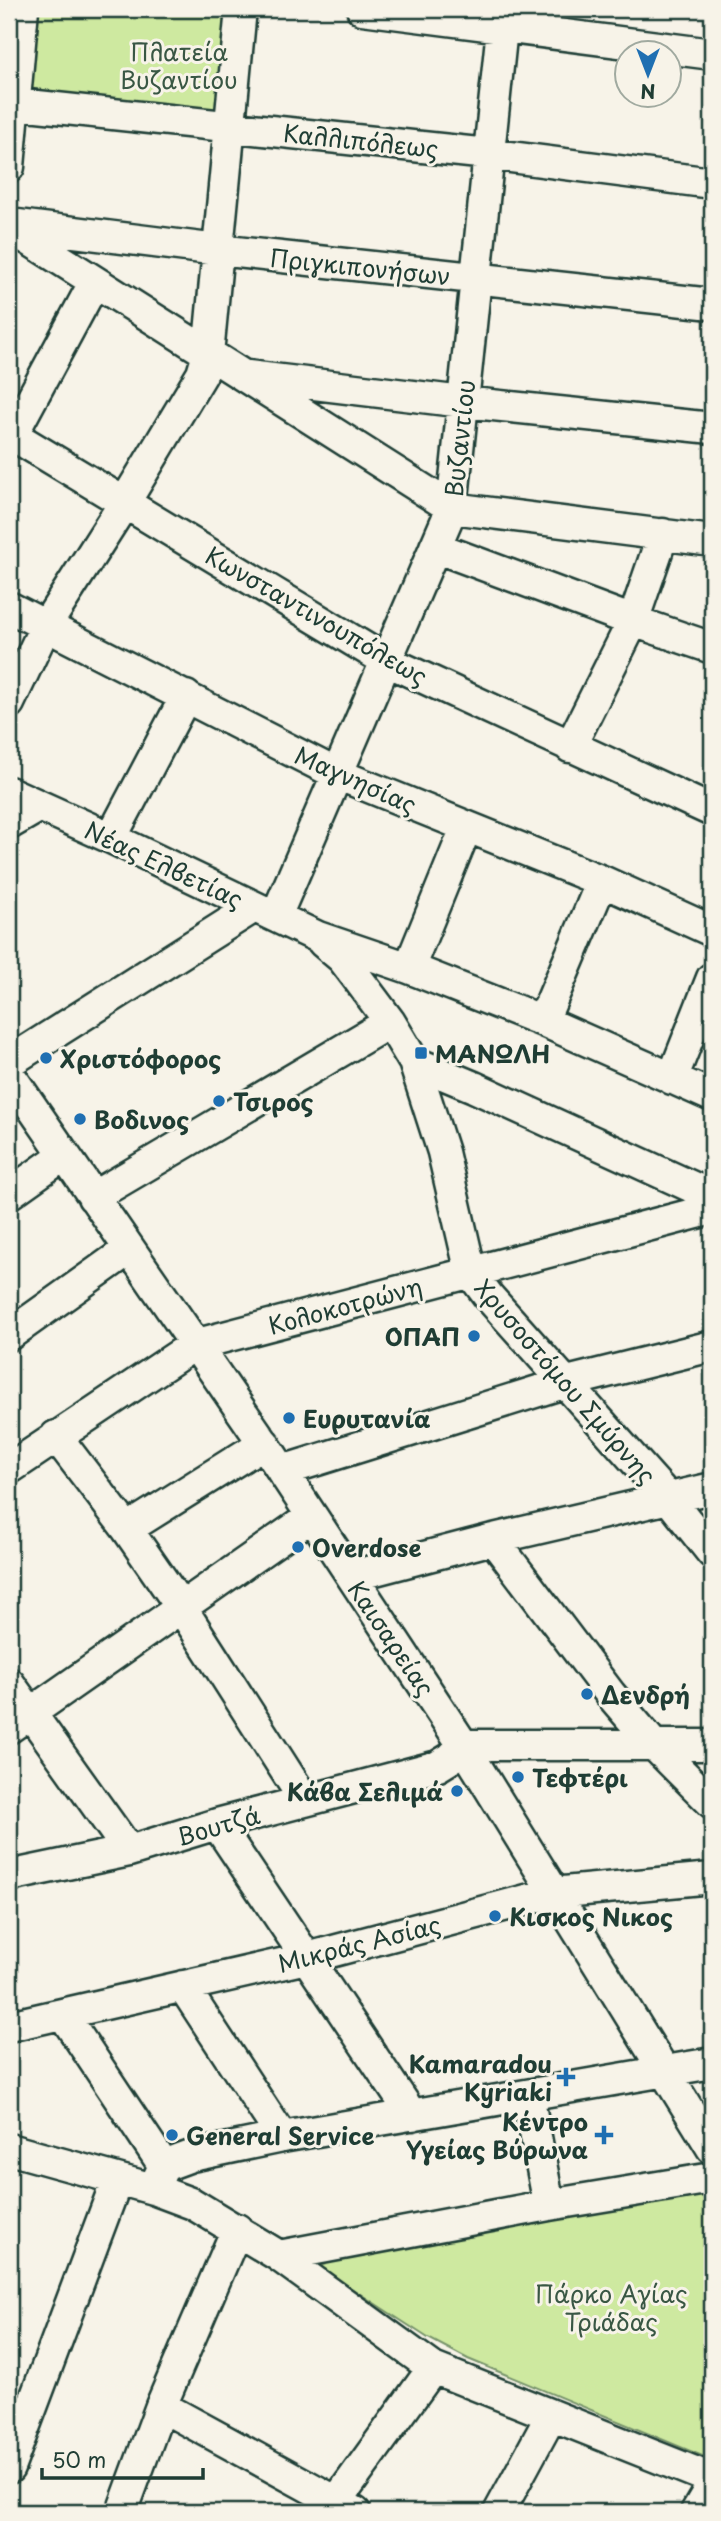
<svg xmlns="http://www.w3.org/2000/svg" width="721" height="2521" font-family="'Playpen Sans',sans-serif">
	<style>
		.green { fill: #cee9a0; stroke: #76936a; stroke-width: 2 }
		.lines { fill: none; stroke-linecap: round; stroke-linejoin: round }
		.minor-casing { stroke: #1f3d34; stroke-width: 35 }
		.minor { stroke: #f7f3e8; stroke-width: 30 }
		.poi-dot { fill: #1f6fb2; stroke: #f7f3e8; stroke-width: 2.5 }
		.labels { text-anchor: middle; dominant-baseline: central; stroke-width: 6; stroke-linejoin: round; paint-order: stroke }
		.park-label { font-size: 24px; fill: #395744; stroke: #f7f3e8 }
		.street-label { font-size: 24px; fill: #1f3d34; stroke: #f7f3e8 }
		.poi-label { font-size: 24px; font-weight: bold; fill: #1f3d34; stroke: #f7f3e8; text-anchor: start }
	</style>
	<rect width="100%" height="100%" fill="#f7f3e8"/>
	<filter id="ink" filterUnits="userSpaceOnUse"><feTurbulence type="fractalNoise" baseFrequency=".0143" numOctaves="2"/><feDisplacementMap in="SourceGraphic" scale="14" xChannelSelector="R" yChannelSelector="G"/><feConvolveMatrix kernelMatrix="1 2 1 2 8 2 1 2 1" color-interpolation-filters="sRGB"/></filter>
	<g filter="url(#ink)">
		<path class="green" d="M23,9H241L230,126L15,104Z
			M712,2185V2460L468,2359L428,2338L320,2268V2259Z"/>
		<g class="lines">
			<g class="minor-casing">
				<path id="minor" d="M362,9L712,54
					M9,103L488,154L712,183
					M9,167L23,9
					M10,224L218,250L712,304
					M9,227L452,508L712,541
					M248,376L463,402L712,428
					M9,433L385,660L712,811
					M9,441L94,283
					M435,547L633,621L712,648
					M9,607L337,774L602,881L712,931
					M9,703L45,627L125,502L202,374L208,354L241,9
					M570,747L633,621L663,534
					M9,792L111,838L318,937L409,968L543,1021L712,1096
					M9,824L40,806
					M111,838L186,696
					M276,916L452,508L504,9
					M323,942L342,958L358,979L390,1022L414,1062L443,1152L471,1273L489,1297L670,1500L712,1553
					M409,968L466,828
					M543,1021L602,881
					M9,1062L254,907
					M414,1062L474,1087L712,1196
					M9,1074L271,1454L463,1745L712,2148
					M672,1079L712,978
					M9,1194L64,1155
					M93,1197L390,1022
					M9,1335L128,1250
					M56,1436L127,1529L181,1607L305,1801
					M9,1469L194,1345L712,1209
					M282,1471L567,1382L712,1346
					M127,1529L264,1443
					M493,1539L611,1695L653,1744L712,1803
					M352,1576L493,1539L712,1488
					M9,1683L129,1851
					M9,1728L312,1516
					M217,1824L412,2115
					M9,1876L129,1851L217,1824L438,1766L451,1758L463,1745H712
					M183,1986L282,2137
					M63,2014L164,2166
					M9,2026L307,1958L553,1893L712,1878
					M528,2095L549,2205
					M9,2149L153,2189L193,2204L279,2256L433,2368L712,2479
					M153,2189L164,2166L191,2156L282,2137L712,2063
					M279,2256L549,2205L712,2178
					M161,2406L355,2512
					M9,2468L117,2180
					M122,2512L161,2406L237,2229
					M329,2512L433,2368
					M499,2512L551,2416
					M696,2512L712,2485"/>
			</g>
			<use href="#minor" class="minor"/>
		</g>
	</g>
	<g class="poi-dot">
		<rect x="414" y="1046" width="14" height="14" rx="3.5"/>
		<circle cx="46" cy="1058" r="7"/>
		<circle cx="219" cy="1101" r="7"/>
		<circle cx="80" cy="1119" r="7"/>
		<circle cx="474" cy="1336" r="7"/>
		<circle cx="289" cy="1418" r="7"/>
		<circle cx="298" cy="1547" r="7"/>
		<circle cx="587" cy="1694" r="7"/>
		<circle cx="518" cy="1777" r="7"/>
		<circle cx="457" cy="1791" r="7"/>
		<circle cx="495" cy="1916" r="7"/>
		<path d="M562.5 2066.5h7v7h7v7h-7v7h-7v-7h-7v-7h7z"/>
		<circle cx="172" cy="2135" r="7"/>
		<path d="M600.5 2124.5h7v7h7v7h-7v7h-7v-7h-7v-7h7z"/>
	</g>
	<g class="labels">
		<g class="park-label">
			<text x="179" y="51">Πλατεία<tspan x="179" dy="28">Βυζαντίου</tspan></text>
			<text x="611" y="2293">Πάρκο Αγίας<tspan x="611" dy="28">Τριάδας</tspan></text>
		</g>
		<g class="street-label">
			<text transform="translate(361 140) rotate(6)">Καλλιπόλεως</text>
			<text transform="translate(360 266) rotate(6)">Πριγκιπονήσων</text>
			<text transform="translate(459 438) rotate(-84)">Βυζαντίου</text>
			<text transform="translate(317 615) rotate(30)">Κωνσταντινουπόλεως</text>
			<text transform="translate(356 779) rotate(24)">Μαγνησίας</text>
			<text transform="translate(164 864) rotate(25)">Νέας Ελβετίας</text>
			<text transform="translate(345 1305) rotate(-15)">Κολοκοτρώνη</text>
			<text transform="translate(566 1381) rotate(49)">Χρυσοστόμου Σμύρνης</text>
			<text transform="translate(392 1638) rotate(56)">Καισαρείας</text>
			<text transform="translate(218 1825) rotate(-16)">Βουτζά</text>
			<text transform="translate(359 1943) rotate(-14)">Μικράς Ασίας</text>
		</g>
		<g class="poi-label">
			<text x="435" y="1053">ΜΑΝΏΛΗ</text>
			<text x="60" y="1058">Χριστόφορος</text>
			<text x="233" y="1101">Τσιρος</text>
			<text x="94" y="1119">Βοδινος</text>
			<text x="460" y="1336" text-anchor="end">ΟΠΑΠ</text>
			<text x="303" y="1418">Ευρυτανία</text>
			<text x="312" y="1547">Overdose</text>
			<text x="601" y="1694">Δενδρή</text>
			<text x="532" y="1777">Τεφτέρι</text>
			<text x="443" y="1791" text-anchor="end">Κάβα Σελιμά</text>
			<text x="509" y="1916">Κισκος Νικος</text>
			<text x="552" y="2063" text-anchor="end">Kamaradou<tspan x="552" dy="28">Kyriaki</tspan></text>
			<text x="588" y="2121" text-anchor="end">Κέντρο<tspan x="588" dy="28">Υγείας Βύρωνα</tspan></text>
			<text x="186" y="2135">General Service</text>
		</g>
	</g>
	<rect width="721" height="2521" fill="none" stroke="#f7f3e8" stroke-width="35"/>
	<rect x="18" y="18" width="686" height="2486" fill="none" stroke="#1f3d34" stroke-width="2.5" filter="url(#ink)"/>
	<g transform="translate(648 74) rotate(180)"><circle r="33" fill="#f7f3e8" stroke="#a1aaa0" stroke-width="2"/>
	<path d="M0-5L12 26L0 18L-12 26Z" fill="#1f6fb2"/>
	<text y="-10" font-size="19" font-weight="bold" text-anchor="middle" fill="#1f3d34">N</text>
	</g>
	<path d="M42 2468v10h161v-10" fill="none" stroke="#1f3d34" stroke-width="3.5"/>
	<text x="52" y="2468" font-size="21" fill="#1f3d34" stroke="#f7f3e8" stroke-width="5" paint-order="stroke">50 m</text>
</svg>
